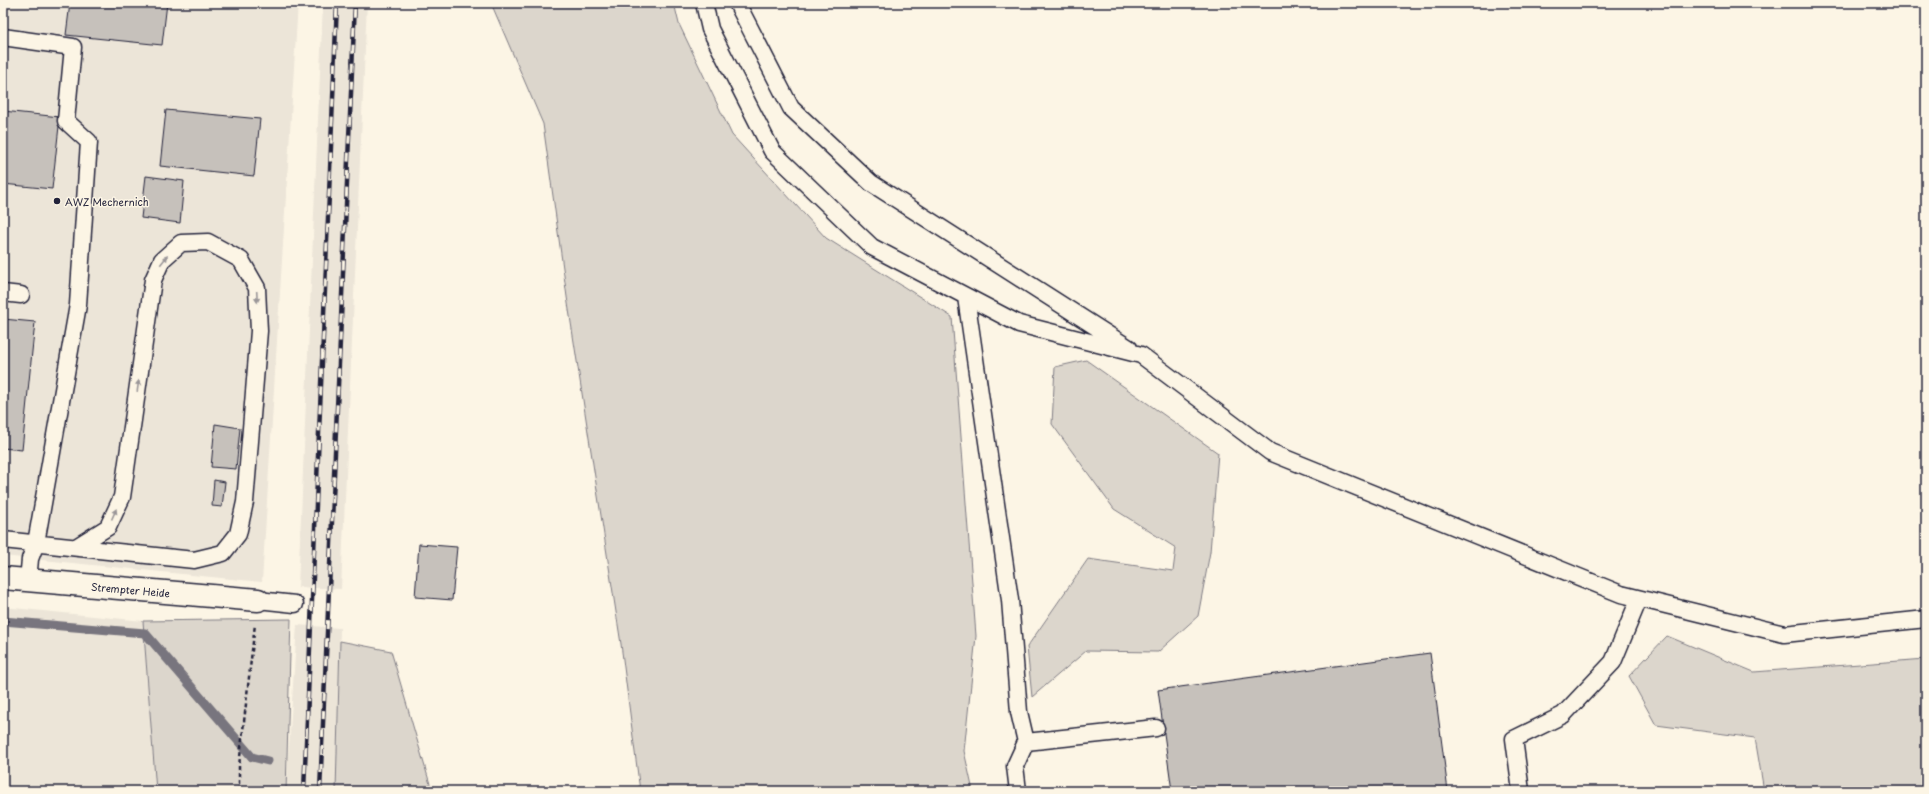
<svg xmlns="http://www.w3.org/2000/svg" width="1929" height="794" font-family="'Playpen Sans',sans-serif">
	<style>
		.built { fill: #ece5d8 }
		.green { fill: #dcd6cc; stroke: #7f7c84 }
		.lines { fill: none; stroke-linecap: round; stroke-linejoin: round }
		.stream { stroke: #78757e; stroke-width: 9 }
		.building { fill: #c6c1bb; stroke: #22223b }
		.lane-casing { stroke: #22223b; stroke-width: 19 }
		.street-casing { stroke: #22223b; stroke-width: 25 }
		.path { stroke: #22223b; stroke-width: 2.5; stroke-dasharray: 4 3; stroke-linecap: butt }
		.lane { stroke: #fcf5e5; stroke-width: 16 }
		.street { stroke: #fcf5e5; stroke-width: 22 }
		.rail-casing { stroke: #22223b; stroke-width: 4.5 }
		.rail { stroke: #fcf5e5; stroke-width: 3; stroke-dasharray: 9; stroke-linecap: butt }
		.oneway { fill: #9a9698 }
		.poi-dot { fill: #22223b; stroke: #fcf5e5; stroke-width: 1.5 }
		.labels { text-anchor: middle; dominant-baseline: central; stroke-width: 3; stroke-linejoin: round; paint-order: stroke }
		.poi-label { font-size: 10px; fill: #22223b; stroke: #fcf5e5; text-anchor: start }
		.street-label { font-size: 10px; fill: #22223b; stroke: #fcf5e5 }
	</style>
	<rect width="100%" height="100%" fill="#fcf5e5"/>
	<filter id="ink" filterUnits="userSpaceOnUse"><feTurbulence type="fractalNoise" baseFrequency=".025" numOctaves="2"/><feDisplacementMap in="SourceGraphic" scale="8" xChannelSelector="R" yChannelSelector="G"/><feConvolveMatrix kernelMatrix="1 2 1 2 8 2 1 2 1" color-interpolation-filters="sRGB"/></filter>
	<g filter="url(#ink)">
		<path class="built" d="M3,3H298L262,582L3,556Z
			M323,3H367L341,589L298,587Z
			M3,607L143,621L156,791H3Z
			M297,625L340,628L336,791H286Z"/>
		<path class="green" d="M491,3H674L679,24L732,135L826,238L952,317L976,636L964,751L973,791H640L621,644L567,297L543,124Z
			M1086,360L1218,453L1210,552L1198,616L1158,652L1086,651L1032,697L1027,647L1088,559L1173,571L1176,548L1114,509L1052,424L1055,367Z
			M291,619L286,791H156L143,621Z
			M1667,636L1754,672L1926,659V791H1764L1755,738L1656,725L1629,676Z
			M340,641L391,651L432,791H336Z"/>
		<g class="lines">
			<path class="stream" d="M3,621L145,633L252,757L268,761"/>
		</g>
		<path class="building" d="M70,3H167L162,45L66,35Z
			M166,110L260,119L254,176L160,166Z
			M3,111L60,117L52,189L3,184Z
			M146,176L184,181L180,223L141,218Z
			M3,319L35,322L22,450L3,448Z
			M215,424L240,428L236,469L211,467Z
			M214,480L225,482L222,507L212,506Z
			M419,544L457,547L452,600L415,597Z
			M1430,653L1448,791H1172L1158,690Z"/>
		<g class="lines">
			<g class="lane-casing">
				<path id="lane" d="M704,3L710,29L772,151L872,247L1019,324L1141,355L1270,452L1621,594L1784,634L1926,619
					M737,3L791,108L871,183L1129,348
					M3,37L73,47L66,121L89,142L78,305L36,543L30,559L28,581
					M3,293L21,295
					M966,297L1010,600L1019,712L1026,742L1015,766L1018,791
					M3,540L194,560L223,553L238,534L245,502L259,331L257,288L241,260L208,242L181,243L162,260L153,280L122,497L108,527L76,547
					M258,600L295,604
					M1026,742L1156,728
					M1521,791L1514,739L1563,715L1613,662L1639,599"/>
			</g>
			<g class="street-casing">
				<g id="street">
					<path id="s1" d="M3,578L258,600"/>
				</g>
			</g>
			<path class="path" d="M239,791V766L255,624"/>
			<use href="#lane" class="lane"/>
			<use href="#street" class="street"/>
			<g class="rail-casing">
				<path id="rail" d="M304,791L337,3
					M320,791L355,3"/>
			</g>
			<use href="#rail" class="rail"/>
		</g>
		<defs><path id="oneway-solid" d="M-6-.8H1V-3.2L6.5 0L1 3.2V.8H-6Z"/></defs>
		<g class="oneway">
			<use href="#oneway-solid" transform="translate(164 260) rotate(-52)"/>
			<use href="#oneway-solid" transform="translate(257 297) rotate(87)"/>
			<use href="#oneway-solid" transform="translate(138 386) rotate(-82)"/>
			<use href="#oneway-solid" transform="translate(114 514) rotate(-66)"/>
		</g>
	</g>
	<circle class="poi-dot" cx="57" cy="201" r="4"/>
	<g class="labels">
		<g class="poi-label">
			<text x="65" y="201">AWZ Mechernich</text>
		</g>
		<g class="street-label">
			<text stroke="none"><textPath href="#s1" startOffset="128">Strempter Heide</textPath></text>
		</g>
	</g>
	<rect width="1929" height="794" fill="none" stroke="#fcf5e5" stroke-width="16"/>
	<rect x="8" y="8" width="1913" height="778" fill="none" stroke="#22223b" stroke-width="1.5" filter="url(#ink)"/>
</svg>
